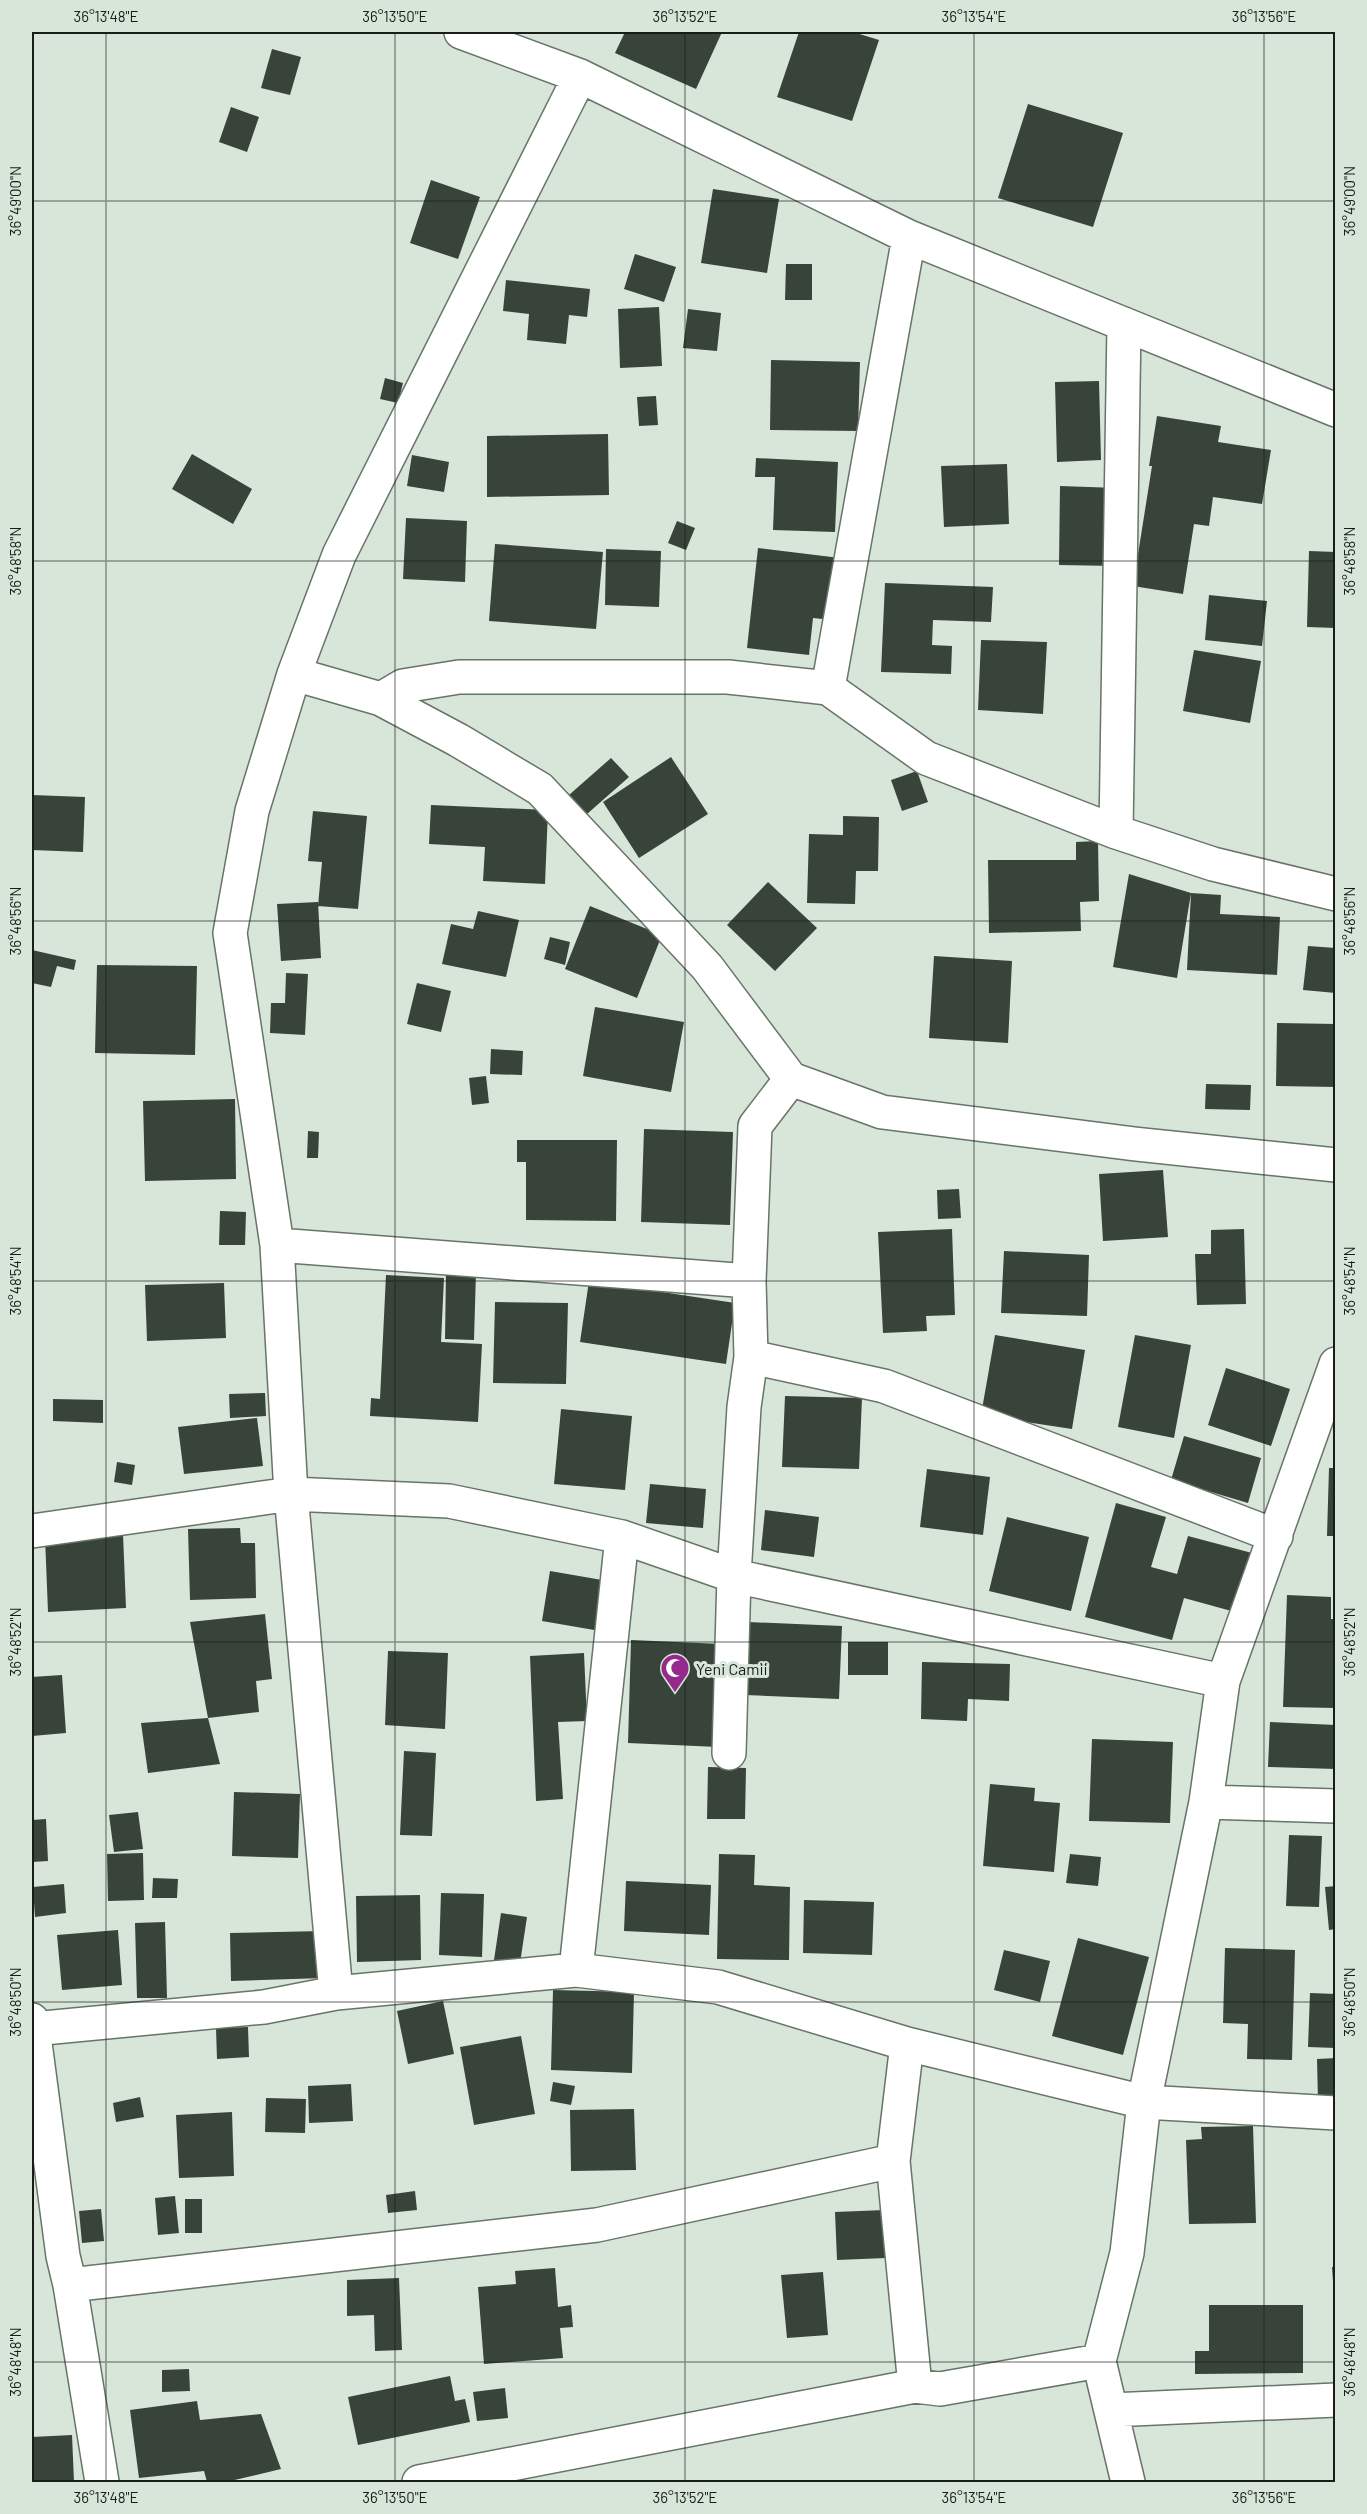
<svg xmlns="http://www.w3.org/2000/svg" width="1367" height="2514" font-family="Barlow,sans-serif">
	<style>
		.building { fill: #384439 }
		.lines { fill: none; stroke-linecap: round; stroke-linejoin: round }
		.minor-casing { stroke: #677468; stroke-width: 36 }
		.minor { stroke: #fff; stroke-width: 33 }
		.ticks { fill: none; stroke: #181d19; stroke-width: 1.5; stroke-opacity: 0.45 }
		.labels { text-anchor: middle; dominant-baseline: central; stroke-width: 6; stroke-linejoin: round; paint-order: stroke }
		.poi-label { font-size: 16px; fill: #181d19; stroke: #d7e6d8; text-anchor: start }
		.neatline { fill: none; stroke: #181d19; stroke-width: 2 }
		.ticks-label { font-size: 15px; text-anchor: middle; fill: #181d19 }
	</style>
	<rect width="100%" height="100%" fill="#d7e6d8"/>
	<path class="building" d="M625,32H722L696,89L615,53Z
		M799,32H853L879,40L852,121L777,97Z
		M272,49L301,57L290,95L261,88Z
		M1028,104L1123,133L1093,227L998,198Z
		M231,107L259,117L247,152L219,142Z
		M431,180L480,197L458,259L410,243Z
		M713,189L779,199L767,273L701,263Z
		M635,254L676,267L664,302L624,289Z
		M786,264H812V300H785Z
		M506,280L590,289L587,317L569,315L566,344L527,340L529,314L503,311Z
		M659,307L662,366L620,368L618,309Z
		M688,309L721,313L717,351L683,348Z
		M771,360L860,362L858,431L770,430Z
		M385,378L403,383L398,403L380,399Z
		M1099,381L1101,460L1057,462L1055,382Z
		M656,396L658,425L639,426L637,397Z
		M1157,416L1221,426L1218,442L1271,450L1262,504L1213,497L1209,526L1194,524L1183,594L1133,586L1152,466H1149Z
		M608,434L609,495L487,497V436Z
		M192,454L252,489L233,524L172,489Z
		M412,455L449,462L444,492L407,486Z
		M756,458L838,462L835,532L773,530L775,477H755Z
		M1007,464L1009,524L944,527L941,466Z
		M1060,486L1117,488L1116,566L1059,565Z
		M406,518L467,521L465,582L403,579Z
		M677,521L695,528L686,550L668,543Z
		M495,544L603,552L596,629L489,621Z
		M758,548L840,558L832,620L813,618L809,655L747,648Z
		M606,549L661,551L659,607L605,605Z
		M1309,551L1336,552V628L1307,627Z
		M885,583L993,587L991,622L933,620L932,645L952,646L951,674L881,672Z
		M1209,595L1267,601L1262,646L1205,640Z
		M981,640L1047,642L1043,714L978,710Z
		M1194,650L1261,661L1250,723L1183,711Z
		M671,757L708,814L639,858L603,802Z
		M611,758L629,777L587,814L569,795Z
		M917,771L928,802L902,811L891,780Z
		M32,795L85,797L83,852L32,850Z
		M431,805L548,810L545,884L483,881L485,847L429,844Z
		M313,811L367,816L358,909L318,906L322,862L308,861Z
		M843,816L879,817L878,871H856L855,904L807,903L809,834L843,835Z
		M1098,841L1099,901L1080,902L1081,931L989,933L988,860H1076V842Z
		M1129,874L1191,893L1177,978L1113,967Z
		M768,882L817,928L775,971L727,925Z
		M1191,893L1221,895L1220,914L1280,917L1277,975L1187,970Z
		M318,902L321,958L281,961L277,904Z
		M590,906L662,935L637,998L565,969Z
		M478,911L519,920L506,977L442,964L451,924L473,929Z
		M550,937L570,942L565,965L544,959Z
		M1308,946L1336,948V993L1303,990Z
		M32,950L76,960L74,970L57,966L51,987L32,983Z
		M934,956L1012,961L1008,1043L929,1038Z
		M97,965L197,966L195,1055L95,1053Z
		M286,973L308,974L305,1035L270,1033L271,1003H285Z
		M417,983L451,991L441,1032L407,1024Z
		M595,1007L684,1022L671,1092L583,1076Z
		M1277,1023L1336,1024V1087L1276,1086Z
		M491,1049L523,1051L522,1075L490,1074Z
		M486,1076L489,1103L472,1105L469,1078Z
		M1206,1084L1251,1085L1250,1110L1205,1109Z
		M235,1099L236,1179L145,1181L143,1101Z
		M644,1129L733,1132L730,1225L641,1222Z
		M308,1131L319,1132L318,1158H307Z
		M517,1140H617L616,1221L526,1220V1162H517Z
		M1163,1170L1168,1237L1103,1241L1099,1174Z
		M959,1189L961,1218L938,1219L937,1190Z
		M220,1211L246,1212L245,1245H219Z
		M952,1229L955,1315L926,1316L927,1331L883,1333L878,1232Z
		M1244,1229L1246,1304L1197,1305L1195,1254H1211V1230Z
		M1004,1251L1089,1255L1087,1316L1001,1313Z
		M446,1271L476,1272L474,1340L445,1339Z
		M386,1275L444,1278L441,1342L482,1344L478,1422L370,1416L371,1398L380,1399Z
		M589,1281L735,1303L726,1364L580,1342Z
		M224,1283L226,1338L147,1341L145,1285Z
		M495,1302L568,1303L566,1384L493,1383Z
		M995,1335L1085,1350L1072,1429L981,1415Z
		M1135,1335L1191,1345L1174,1438L1118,1427Z
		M1226,1368L1290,1389L1271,1446L1208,1425Z
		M265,1393L266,1416L230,1418L229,1394Z
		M785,1396L862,1398L859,1469L782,1467Z
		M53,1399L103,1400V1423L53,1421Z
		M561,1409L632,1416L625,1490L554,1484Z
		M257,1418L263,1466L184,1474L178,1427Z
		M1184,1436L1261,1458L1248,1503L1171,1480Z
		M117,1462L135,1465L132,1485L114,1482Z
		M1329,1468H1336V1536H1327Z
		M927,1469L990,1477L983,1535L920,1527Z
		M650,1484L706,1489L703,1528L646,1523Z
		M1116,1503L1166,1517L1151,1567L1177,1574L1188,1536L1252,1553L1235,1612L1184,1598L1172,1640L1085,1617Z
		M765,1510L819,1517L814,1557L761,1550Z
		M1007,1517L1089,1537L1071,1611L989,1591Z
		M240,1528L241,1543H255L256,1598L190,1600L188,1529Z
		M123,1534L126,1608L48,1612L45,1537Z
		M550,1571L608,1581L600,1631L542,1621Z
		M1287,1595L1331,1597V1619H1336V1708L1283,1707Z
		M265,1614L272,1679L256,1681L259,1712L208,1718L190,1622Z
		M748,1622L842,1626L839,1699L745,1695Z
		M631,1640L722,1644L718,1747L628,1743Z
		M848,1642H888V1675H848Z
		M388,1651L448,1653L445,1729L385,1725Z
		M584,1653L587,1721L558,1722L563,1799L536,1801L530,1656Z
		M922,1662L1010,1664L1009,1701L968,1699L967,1721L921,1719Z
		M62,1675L66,1733L32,1736V1677Z
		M208,1718L220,1764L148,1773L141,1723Z
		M1270,1722L1336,1725V1769L1268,1767Z
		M1092,1739L1173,1742L1170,1823L1089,1821Z
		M404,1751L436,1753L432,1836L400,1835Z
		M708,1767L746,1768L745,1819H707Z
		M990,1784L1035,1788L1034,1801L1060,1803L1054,1872L983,1866Z
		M234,1792L300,1794L298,1858L232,1856Z
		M138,1812L143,1849L114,1852L109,1815Z
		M46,1819L48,1861L32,1862V1820Z
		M1289,1835L1322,1836L1319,1907L1286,1906Z
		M143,1853L144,1900L108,1901L107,1854Z
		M719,1854L755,1855L754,1885L790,1887L789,1960L717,1959Z
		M1070,1854L1101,1857L1098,1886L1066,1883Z
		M153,1878L178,1879L177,1898H152Z
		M626,1881L711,1885L709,1935L624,1931Z
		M64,1884L66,1913L35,1917L33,1887Z
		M1336,1886V1929L1329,1930L1325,1887Z
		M441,1893L484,1894L482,1957L439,1955Z
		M420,1895L421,1960L357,1962L356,1896Z
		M804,1900L874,1902L872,1955L803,1953Z
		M501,1913L527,1917L520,1963L494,1960Z
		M165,1922L167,1998H137L135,1923Z
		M118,1930L122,1985L62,1990L57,1935Z
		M323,1931L324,1978L231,1981L230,1933Z
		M1078,1938L1149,1957L1123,2055L1052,2036Z
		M1225,1948L1295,1950L1292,2060L1247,2059L1248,2024L1223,2023Z
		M1004,1950L1050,1961L1040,2002L994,1990Z
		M553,1990L634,1992L632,2073L551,2070Z
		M1310,1993L1336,1994V2048L1308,2047Z
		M443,2001L454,2054L408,2064L397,2011Z
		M248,2027L249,2057L217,2059L216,2028Z
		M521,2036L535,2114L474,2125L460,2047Z
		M1336,2058V2101H1318L1317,2059Z
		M553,2082L575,2086L571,2105L550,2101Z
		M351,2084L353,2121L309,2123L308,2086Z
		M140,2097L144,2117L116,2122L113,2103Z
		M266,2098L306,2099L305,2133L265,2132Z
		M634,2109L636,2170L571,2171L570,2110Z
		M232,2112L234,2176L179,2178L176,2115Z
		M1253,2126L1256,2223L1189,2224L1186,2140L1202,2139L1201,2127Z
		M415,2191L417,2210L388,2213L386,2195Z
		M175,2196L179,2233L158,2235L155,2198Z
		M185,2199H202V2233H185Z
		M101,2209L104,2241L82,2243L79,2211Z
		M885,2210L886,2258L837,2260L835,2212Z
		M1332,2267H1336V2295H1334Z
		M555,2268L558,2307L571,2305L573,2327L560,2328L563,2358L484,2364L478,2287L516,2284L515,2271Z
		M823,2272L828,2335L787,2338L781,2275Z
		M399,2278L402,2350L375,2351L374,2315L347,2316V2280Z
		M1209,2305H1303V2373L1195,2374V2351H1209Z
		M189,2369L190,2391L162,2392V2370Z
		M450,2376L455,2401L465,2399L470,2422L358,2445L348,2397Z
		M505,2388L508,2418L477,2421L473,2392Z
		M197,2401L200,2420L261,2414L281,2469L226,2482H207L204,2471L139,2478L130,2410Z
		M72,2435L74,2482H32V2437Z"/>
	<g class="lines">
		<g class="minor-casing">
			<path id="minor" d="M461,32L580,76L909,237L1336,410
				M294,674L381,699L458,740L540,789L707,967L791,1079L882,1112L1135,1144L1336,1165
				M828,688L909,237
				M381,699L403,686L459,677H728L828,688L926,758L1116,832L1213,864L1336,894
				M1116,832L1124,324
				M277,1245L749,1281
				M751,1357L884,1386L1276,1536
				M32,1531L291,1494L449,1501L622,1537L734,1576L1223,1681
				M729,1753L734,1576L744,1407L751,1357L749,1281L755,1126L791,1079
				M1206,1802L1336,1806
				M576,1970L622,1537
				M336,1993L291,1494L277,1245L230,933L252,811L294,674L339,555L580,76
				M32,2020L63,2256L70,2285L102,2482
				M33,2029L264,2007L336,1993L576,1970L718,1987L907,2044L1144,2102L1336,2113
				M907,2044L893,2161L915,2386
				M70,2285L597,2225L893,2161
				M1111,2410L1336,2400
				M419,2482L915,2386L940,2389L1099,2361
				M1128,2482L1099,2361L1127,2253L1144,2102L1206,1802L1223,1681L1336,1364"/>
		</g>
		<use href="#minor" class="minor"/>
	</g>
	<path class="ticks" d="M106,32V2482M395,32V2482M685,32V2482M974,32V2482M1264,32V2482M32,201H1336M32,561H1336M32,921H1336M32,1281H1336M32,1642H1336M32,2002H1336M32,2362H1336"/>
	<defs>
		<g id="mosque-pin" transform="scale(1.5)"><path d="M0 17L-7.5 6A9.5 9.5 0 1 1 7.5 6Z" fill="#952a8c" stroke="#d7e6d8"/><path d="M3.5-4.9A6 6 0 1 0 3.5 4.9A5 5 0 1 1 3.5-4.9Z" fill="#fff"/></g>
	</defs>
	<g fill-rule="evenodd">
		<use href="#mosque-pin" x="675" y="1668"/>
	</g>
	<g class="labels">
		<g class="poi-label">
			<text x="696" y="1668">Yeni Camii</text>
		</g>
	</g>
	<rect width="1367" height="2514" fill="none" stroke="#d7e6d8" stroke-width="66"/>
	<rect x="33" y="33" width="1301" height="2448" class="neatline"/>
	<g class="ticks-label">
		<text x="106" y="22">36°13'48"E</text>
		<text x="395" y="22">36°13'50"E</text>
		<text x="685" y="22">36°13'52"E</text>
		<text x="974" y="22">36°13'54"E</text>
		<text x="1264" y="22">36°13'56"E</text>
		<text transform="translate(16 201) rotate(-90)" y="5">36°49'00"N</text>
		<text transform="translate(1350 201) rotate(-90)" y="5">36°49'00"N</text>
		<text transform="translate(16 561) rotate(-90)" y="5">36°48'58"N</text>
		<text transform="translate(1350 561) rotate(-90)" y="5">36°48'58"N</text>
		<text transform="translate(16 921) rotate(-90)" y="5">36°48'56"N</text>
		<text transform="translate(1350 921) rotate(-90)" y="5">36°48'56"N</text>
		<text transform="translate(16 1281) rotate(-90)" y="5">36°48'54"N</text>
		<text transform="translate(1350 1281) rotate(-90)" y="5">36°48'54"N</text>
		<text transform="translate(16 1642) rotate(-90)" y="5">36°48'52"N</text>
		<text transform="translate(1350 1642) rotate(-90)" y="5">36°48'52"N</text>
		<text transform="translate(16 2002) rotate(-90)" y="5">36°48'50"N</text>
		<text transform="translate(1350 2002) rotate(-90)" y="5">36°48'50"N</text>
		<text transform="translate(16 2362) rotate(-90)" y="5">36°48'48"N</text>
		<text transform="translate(1350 2362) rotate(-90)" y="5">36°48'48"N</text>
		<text x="106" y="2503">36°13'48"E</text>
		<text x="395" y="2503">36°13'50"E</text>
		<text x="685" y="2503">36°13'52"E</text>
		<text x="974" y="2503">36°13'54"E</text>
		<text x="1264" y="2503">36°13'56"E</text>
	</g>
</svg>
